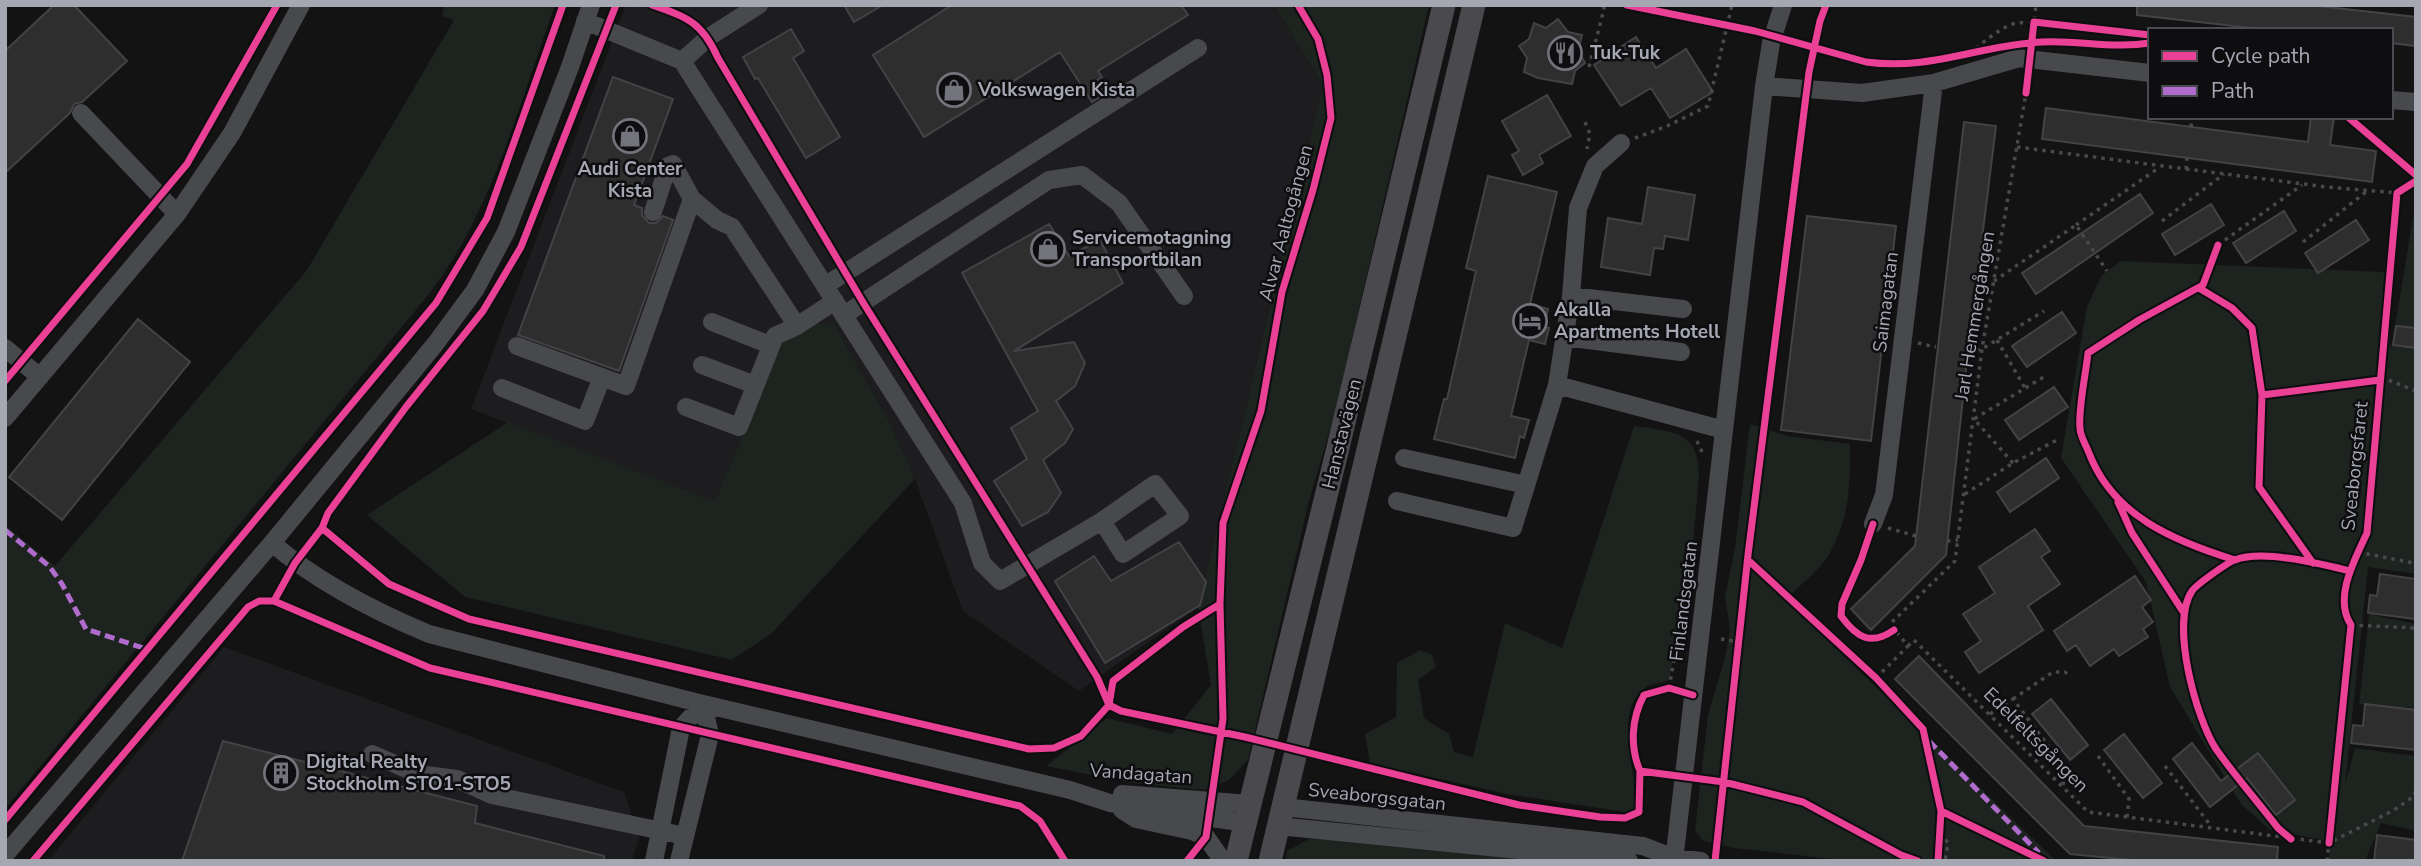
<svg xmlns="http://www.w3.org/2000/svg" width="2421" height="866" font-family="'Nunito Sans',sans-serif">
	<style>
		.built { fill: #1d1d1f }
		.green { fill: #1d231f }
		.building { fill: #2e2e2e; stroke: #434246; stroke-width: 2 }
		.lines { fill: none; stroke-linecap: round; stroke-linejoin: round }
		.path { stroke: #49494d; stroke-width: 3.5; stroke-dasharray: 3.5 5; stroke-linecap: butt }
		.minor { stroke: #48494c; stroke-width: 18 }
		.major { stroke: #4a4a4e; stroke-width: 23 }
		.quiet { stroke: #b06ccc; stroke-width: 5; stroke-dasharray: 10 5; stroke-linecap: butt }
		.cycleway-casing { stroke: #0e0d0f; stroke-width: 11 }
		.cycleway { stroke: #ea4096; stroke-width: 7 }
		.labels { text-anchor: middle; dominant-baseline: central; stroke-width: 5; stroke-linejoin: round; paint-order: stroke }
		.poi-label { font-size: 19px; font-weight: bold; fill: #a5a7b3; stroke: #0e0d0f; text-anchor: start }
		.street-label { font-size: 19px; fill: #a5a7b3; stroke: #0e0d0f }
	</style>
	<rect width="100%" height="100%" fill="#131313"/>
	<path class="built" d="M626,5H1274L1323,86L1198,607L1079,691L963,611L915,479L890,423L833,322L816,324L781,342L715,501L471,409Z
		M224,647L624,792L639,838L632,861H48Z"/>
	<path class="green" d="M444,5H555C520,102 492,212 429,294L5,809V525L55,566L307,270L454,20L442,16Z
		M1274,5H1429L1335,413L1309,501L1248,760L1229,780L1203,790L1133,783L1046,766L1107,718L1172,734L1211,685L1198,607L1323,86Z
		M2416,200V574L2368,567L2345,785L2355,748L2416,756V831L2381,823L2365,861H2328L2332,842L2269,829L2241,804L2170,687L2146,582L2061,458L2087,306L2102,275L2121,261L2385,272L2391,350Z
		M833,322L890,423L915,479L772,633L732,660L465,597L367,515L508,422L715,501L781,342L816,324Z
		M1750,424L1787,436L1850,444C1851,482 1849,522 1828,556C1818,572 1799,585 1786,600L2056,861H1851L1734,848L1703,841L1695,830L1708,715L1725,658L1730,629L1725,597L1735,548Z
		M1634,426C1670,431 1699,430 1699,475L1687,613L1677,635L1669,680C1662,683 1654,683 1648,686C1608,710 1642,778 1633,809L1625,812L1502,793L1370,763L1365,734L1396,717L1397,663L1420,650L1432,655L1436,667L1418,680L1424,718L1449,734L1454,752L1473,757L1505,623L1562,648Z
		M2369,614L2416,624V708L2359,704Z
		M1309,839L1378,841L1566,861H1286L1287,851Z"/>
	<path class="building" d="M54,5H74L127,61L82,102L74,104L70,113L5,173V51Z
		M844,5H883L854,22Z
		M952,5H1181L1188,15L1098,71L1102,77L1096,81L1104,94L1092,102L1060,52L924,137L873,55Z
		M2137,5H2309L2416,17V46L2391,43V30H2270L2137,15Z
		M1558,19L1568,32L1582,35L1578,50L1585,63L1575,71L1572,84L1538,78L1524,72L1527,58L1519,46L1529,39L1534,23L1546,28Z
		M791,29L804,51L793,58L840,137L806,158L758,78L755,79L743,57Z
		M1636,37L1656,68L1686,49L1713,92L1670,118L1651,88L1621,106L1594,65Z
		M613,77L673,99L634,205L642,208V215L649,223H656L663,216L673,220L619,371L518,335Z
		M1547,95L1571,136L1539,155L1543,163L1523,175L1512,155L1519,151L1502,121Z
		M2046,108L2308,142L2311,117H2334L2330,145L2376,151L2372,182L2042,139Z
		M1964,122L1996,126L1968,351L1946,555L1871,630L1851,609L1915,546Z
		M1488,176L1557,192L1530,304L1548,309L1544,327L1549,328L1545,344L1529,340L1511,416L1529,420L1524,438L1520,436L1515,458L1434,439L1444,399H1447L1476,271L1466,268Z
		M1648,187L1695,195L1688,240L1665,236L1663,249L1654,248L1650,275L1601,267L1608,218L1642,224Z
		M2140,194L2153,213L2036,294L2022,273Z
		M2211,204L2224,225L2175,255L2162,234Z
		M2284,211L2296,231L2246,263L2233,243Z
		M1807,216L1896,226L1871,441L1781,430Z
		M2356,220L2369,240L2318,273L2305,253Z
		M1049,224L1069,256L1100,240L1123,283L1014,351L1074,342L1085,363L1075,386L1056,401L1073,429L1065,443L1043,460L1061,493L1048,512L1022,526L994,481L1027,459L1011,428L1038,411L962,273Z
		M2062,312L2076,333L2027,367L2012,346Z
		M138,319L190,362L62,520L9,477Z
		M2396,326L2416,328V348L2393,345Z
		M2054,387L2068,407L2019,440L2005,420Z
		M2046,458L2059,478L2010,512L1997,492Z
		M2035,529L2050,551L2041,557L2060,584L2028,606L2043,630L1979,673L1965,652L1981,641L1963,614L1995,593L1979,567Z
		M1179,542L1206,582L1200,605L1105,663L1055,581L1094,556L1111,581Z
		M2380,574L2416,579V619L2368,613L2370,595L2377,596Z
		M2135,576L2151,600L2142,607L2153,622L2143,629L2148,637L2119,656L2114,649L2090,666L2076,645L2067,651L2054,631Z
		M1919,656L2084,826L2278,847L2277,861H2141L2070,854L1895,679Z
		M2051,699L2088,745L2070,760L2032,714Z
		M2365,704L2416,710V750L2351,743L2353,725L2363,726Z
		M2124,734L2162,783L2143,798L2104,750Z
		M223,741L477,806L475,823L604,856V861H182Z
		M2192,743L2221,781L2258,753L2295,800L2276,815L2247,778L2210,807L2173,759Z
		M2377,835L2416,840V861H2374Z"/>
	<g class="lines">
		<path class="path" d="M1970,54C1979,45 2005,24 2017,23C2024,22 2027,24 2034,22L2036,5
			M1589,67L1604,9L1603,5
			M1585,122L1590,134L1587,149
			M2191,127L2192,117
			M1635,138L1667,126L1708,106L1732,5
			M2017,147L2186,169L2187,158
			M2186,169L2327,187L2397,193
			M2162,221L2224,174
			M2076,225L2160,167
			M2303,242L2367,191
			M2218,245L2302,185
			M1994,281L2076,225L2107,271
			M1997,340L2025,388
			M1918,343L1936,347
			M1968,351L1982,349L2044,311
			M2381,377L2416,391
			M1697,441L1704,456
			M2013,463L1974,419L2047,375
			M1965,494L2013,463L2057,440
			M1888,528L1916,536
			M1947,541L1958,540
			M2358,552L2413,563L2416,562
			M2351,625L2416,628
			M1721,639L1739,642
			M1908,646L1914,640L2088,812L2329,843L2394,810L2414,796L2416,790
			M1876,678L1908,646L1890,624L1955,561L1982,349L2026,93
			M1669,688L1674,660L1681,637
			M2013,699L2053,672H2065L2071,677
			M1990,714L2013,699L2065,768L2063,785
			M2098,756L2129,799L2127,817
			M2165,766L2211,826
			M1640,771C1630,747 1631,719 1644,695L1669,688L1677,690
			M1940,833L1948,843L1945,861
			M2327,861L2329,843"/>
		<path class="minor" d="M585,21L682,61L963,503L982,563L1000,581L1102,521L1123,554L1180,516L1155,484L1102,521
			M682,61L709,37L759,5
			M1764,86L1862,93L1934,83L2019,58L2150,73
			M2391,100L2416,102
			M81,113L177,214
			M653,212L668,166L673,164L692,199
			M826,285L1198,48
			M1571,296L1683,309
			M844,315L1049,180L1082,175L1119,203L1184,296
			M712,322L770,345
			M1565,337L1681,352
			M517,346L626,386L692,199L717,220L732,227L797,326L835,301
			M5,348L40,377
			M702,365L755,385
			M1557,385L1724,430
			M502,388L585,421L602,377
			M686,407L739,427L775,336L797,326
			M5,418L177,214L232,133L301,5
			M1404,458L1526,485
			M1397,501L1513,528L1557,385L1571,296L1578,208L1595,166L1621,143
			M1873,524L1884,495L1934,83
			M272,543C317,582 374,611 429,634L703,704L1070,790L1110,803L1246,823
			M372,754L418,774L457,779L492,795L685,836
			M1122,794L1250,804
			M1283,807L1643,846L1674,858L1701,861
			M1122,810L1136,819L1192,831L1206,837L1223,861
			M1278,826L1629,861
			M5,855L272,543L436,343L475,290L506,232L570,67L591,5
			M654,861L681,728L703,704
			M679,861L710,735L703,704
			M1674,861L1764,86L1771,43L1783,5"/>
		<path class="major" d="M1236,861C1307,576 1377,291 1444,5
			M1270,861L1474,5"/>
		<path class="quiet" d="M5,530L49,566L62,584L86,629L146,649
			M1929,741L2039,853"/>
		<g class="cycleway-casing">
			<path id="cycleway" d="M652,5C687,17 702,22 718,58L864,304L1097,677L1109,705L1121,711L1245,737L1519,805L1600,817L1625,818L1639,812L1640,771L1724,782L1803,802L1901,855L1918,861
				M1627,5L1755,31L1866,62C1930,71 1980,45 2042,42C2079,40 2113,49 2150,43
				M2026,93L2034,22L2150,35
				M2348,117L2416,175
				M2218,245L2203,285L2139,320L2088,353C2086,373 2078,409 2080,428C2080,436 2086,445 2089,453C2113,516 2174,541 2235,560
				M2199,288L2232,308L2252,328L2262,395L2259,487L2313,563
				M5,381L187,164L277,5
				M2262,395L2380,380
				M2118,502L2132,533L2184,613
				M1873,524L1861,560L1842,604L1841,616C1857,638 1871,646 1894,630
				M322,528L389,584L469,619L1029,749L1054,748L1081,736L1109,705L1113,681L1183,627L1220,604
				M1748,560L1876,678L1923,729L1941,811L1938,861
				M274,601L430,668L1020,806L1040,821L1065,861
				M1640,771C1630,747 1631,719 1644,695L1669,688L1693,695
				M1941,811L2044,861
				M5,820L436,303L487,218L563,5
				M2291,839L2278,828C2258,802 2235,776 2216,749C2196,718 2170,624 2192,591C2196,585 2228,562 2235,560C2263,549 2321,564 2350,571
				M2329,843L2351,625C2333,598 2355,559 2367,533L2397,193L2416,181
				M33,861L248,607L259,601H274L295,563L322,528L328,513L406,407L483,311L521,247L616,5
				M1187,861L1206,837L1223,719L1220,604L1223,523L1261,411L1282,292L1313,190L1331,118L1327,75L1318,39L1298,5
				M1715,861L1748,555L1809,72L1820,21L1826,5"/>
		</g>
		<use href="#cycleway" class="cycleway"/>
	</g>
	<defs>
		<g id="restaurant-ring" transform="scale(1.75)"><circle r="9.5" fill="#0e0d0f" stroke="#72737b" stroke-width="1.5"/><path d="M-5-6h1v4h1v-4h1v4h1v-4h1v5L-1.5 .5V6h-2V.5L-5-1ZM5-6V6H3V1.5H1.5Q1.5-4 5-6Z" fill="#72737b"/></g>
		<g id="shop-ring" transform="scale(1.75)"><circle r="9.5" fill="#0e0d0f" stroke="#72737b" stroke-width="1.5"/><path d="M-5-2.5h2.3a2.7 3.5 0 0 1 5.4 0H5L5.5 6h-11ZM-1.5-2.5h3a1.5 2.3 0 0 0-3 0Z" fill="#72737b"/></g>
		<g id="hotel-ring" transform="scale(1.75)"><circle r="9.5" fill="#0e0d0f" stroke="#72737b" stroke-width="1.5"/><path d="M-6-4.5h1.5V1H6V5H4.5V3h-9V5H-6ZM-4 0a1.8 1.8 0 1 1 3.6 0ZM.5 0V-2.5h3Q6-2.5 6 0Z" fill="#72737b"/></g>
		<g id="building-ring" transform="scale(1.75)"><circle r="9.5" fill="#0e0d0f" stroke="#72737b" stroke-width="1.5"/><path d="M-4-6H4V6H1V3H-1V6H-4ZM-2.5-4.3h1.7v1.8h-1.7ZM.8-4.3h1.7v1.8H.8ZM-2.5-1h1.7V.8h-1.7ZM.8-1h1.7V.8H.8Z" fill="#72737b"/></g>
	</defs>
	<g fill-rule="evenodd">
		<use href="#restaurant-ring" x="1565" y="53"/>
		<use href="#shop-ring" x="954" y="90"/>
		<use href="#shop-ring" x="630" y="136"/>
		<use href="#shop-ring" x="1048" y="249"/>
		<use href="#hotel-ring" x="1530" y="321"/>
		<use href="#building-ring" x="281" y="773"/>
	</g>
	<g class="labels">
		<g class="poi-label">
			<text x="1590" y="53">Tuk-Tuk</text>
			<text x="978" y="90">Volkswagen Kista</text>
			<text x="630" y="169" text-anchor="middle">Audi Center<tspan x="630" dy="22">Kista</tspan></text>
			<text x="1072" y="238">Servicemotagning<tspan x="1072" dy="22">Transportbilan</tspan></text>
			<text x="1554" y="310">Akalla<tspan x="1554" dy="22">Apartments Hotell</tspan></text>
			<text x="306" y="762">Digital Realty<tspan x="306" dy="22">Stockholm STO1-STO5</tspan></text>
		</g>
		<g class="street-label">
			<text transform="translate(1286 223) rotate(-75)">Alvar Aaltogången</text>
			<text transform="translate(1886 302) rotate(-83)">Saimagatan</text>
			<text transform="translate(1975 316) rotate(-81)">Jarl Hemmergången</text>
			<text transform="translate(1342 434) rotate(-76)">Hanstavägen</text>
			<text transform="translate(2355 466) rotate(-84)">Sveaborgsfaret</text>
			<text transform="translate(1684 601) rotate(-83)">Finlandsgatan</text>
			<text transform="translate(2036 740) rotate(45)">Edelfeltsgången</text>
			<text transform="translate(1141 774) rotate(4)">Vandagatan</text>
			<text transform="translate(1377 797) rotate(6)">Sveaborgsgatan</text>
		</g>
	</g>
	<rect width="2421" height="866" fill="none" stroke="#a5a7b3" stroke-width="14"/>
	<rect x="2148" y="28" width="245" height="91" fill="#0e0d0f" stroke="#4a4b51" stroke-width="2"/>
	<rect x="2162" y="51" width="35" height="10" fill="#ea4096" stroke="#4a4b51" stroke-width="2"/>
	<text x="2211" y="63" font-size="21" fill="#a5a7b3">Cycle path</text>
	<rect x="2162" y="86" width="35" height="10" fill="#b06ccc" stroke="#4a4b51" stroke-width="2"/>
	<text x="2211" y="98" font-size="21" fill="#a5a7b3">Path</text>
</svg>
